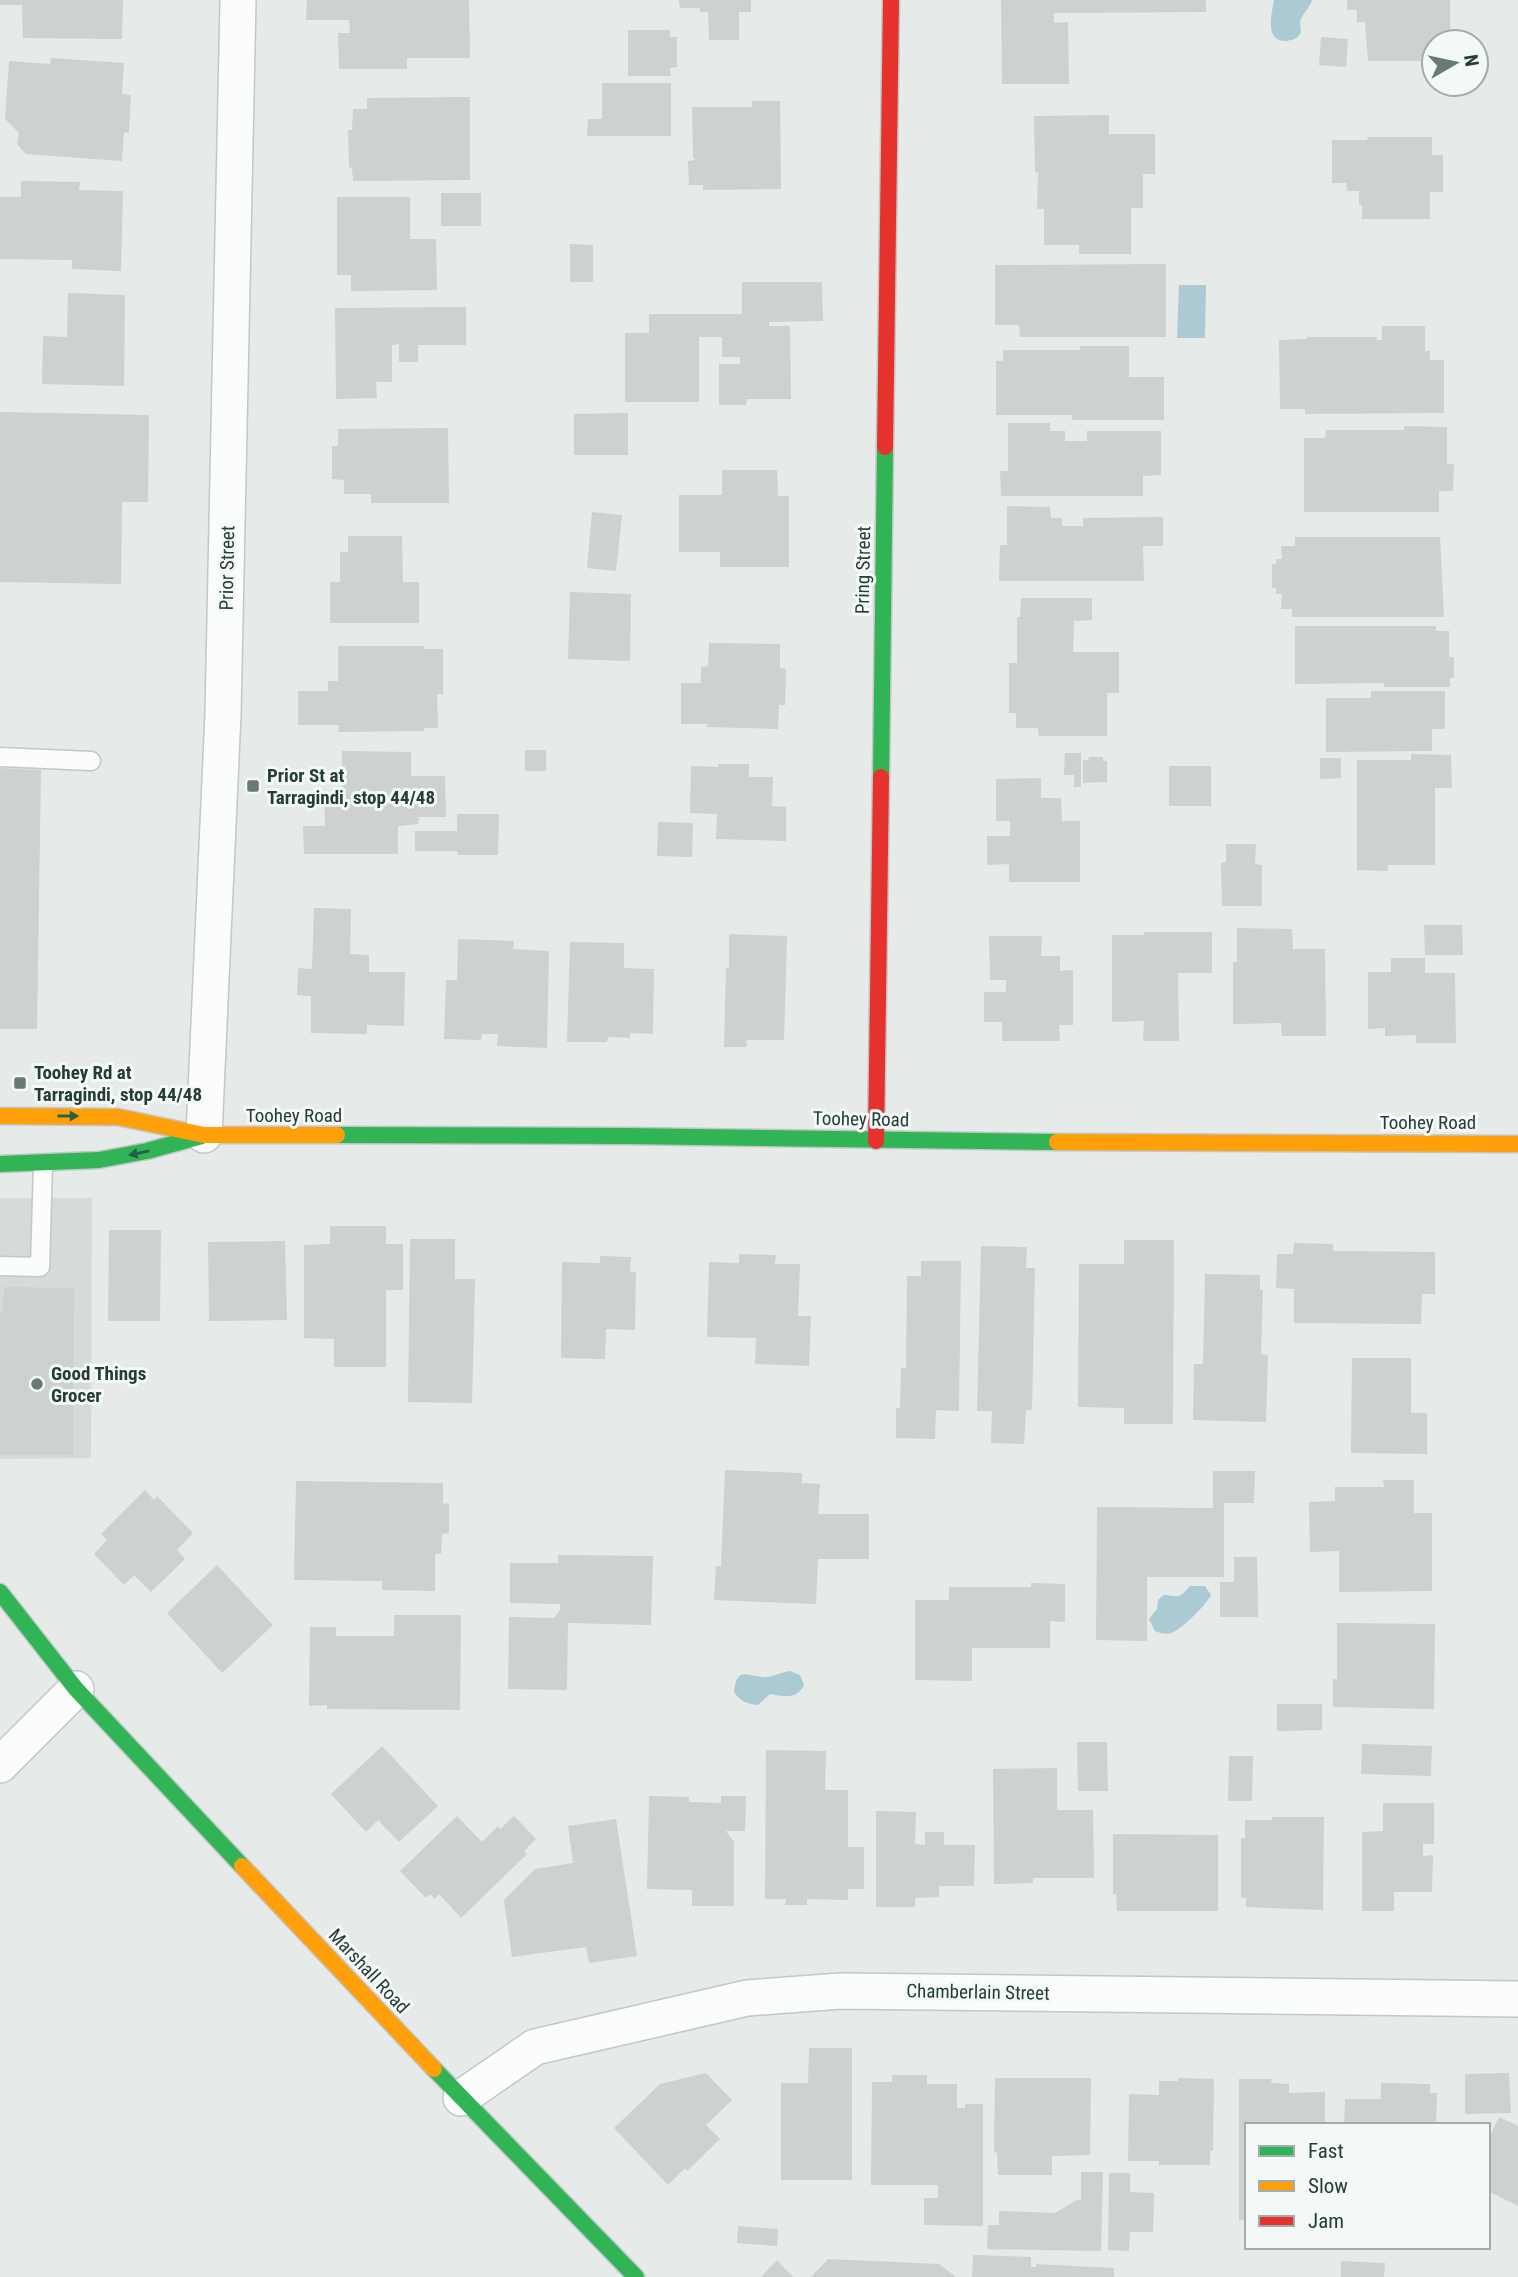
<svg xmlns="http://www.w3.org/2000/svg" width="1518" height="2277" font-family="'Roboto Condensed',sans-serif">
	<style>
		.built { fill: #d4dbd8 }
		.water { fill: #abcad4 }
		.building { fill: #cdd1d0 }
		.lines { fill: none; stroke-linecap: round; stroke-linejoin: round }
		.lane-casing { stroke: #c3c7c5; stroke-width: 21 }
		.street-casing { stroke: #c3c7c5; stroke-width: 38 }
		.fast-casing { stroke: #c1c7c5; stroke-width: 19 }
		.slow-casing { stroke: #c1c7c5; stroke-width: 19 }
		.jam-casing { stroke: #c1c7c5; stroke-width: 19 }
		.lane { stroke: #fbfcfc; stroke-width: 18 }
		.street { stroke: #fbfcfc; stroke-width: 35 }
		.fast { stroke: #30b455; stroke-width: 16 }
		.slow { stroke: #ff9f0a; stroke-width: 16 }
		.jam { stroke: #e5322d; stroke-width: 16 }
		.oneway { fill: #286041 }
		.poi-dot { fill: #697976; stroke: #f4f9f7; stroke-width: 2.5 }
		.labels { text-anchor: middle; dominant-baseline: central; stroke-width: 6; stroke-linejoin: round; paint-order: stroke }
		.street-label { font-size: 19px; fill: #253c38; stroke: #f4f9f7 }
		.poi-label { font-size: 19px; font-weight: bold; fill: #253c38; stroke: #f4f9f7; text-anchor: start }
	</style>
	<rect width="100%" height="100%" fill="#e6eae8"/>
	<path class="built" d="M0,1198H92L91,1458L0,1459Z"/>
	<path class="water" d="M1274,0H1312C1310,7 1304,12 1301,19C1298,24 1303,29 1300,34C1297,39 1290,41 1285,41C1264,41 1272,13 1274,0Z
		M1179,285H1206L1205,338H1177Z
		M1190,1586H1205L1211,1595C1208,1603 1180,1631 1171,1633C1166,1635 1160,1633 1155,1631L1149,1619L1157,1609L1158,1600L1164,1595C1179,1596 1179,1599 1190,1586Z
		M790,1671L800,1675L804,1685C798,1699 783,1697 770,1694L758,1705C746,1704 740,1701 734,1692C737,1663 751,1679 767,1677C775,1676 782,1672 790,1671Z"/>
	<path class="building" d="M0,0H123L122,39L23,38L22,5H0Z
		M307,0H469L470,58H407V69H339L338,33H350L349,20H306Z
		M679,0H751V12H739V40H709L708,12H700V8H680Z
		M1001,0H1206V12L1054,13V23L1068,22L1069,84H1002Z
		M1347,0H1450V42H1434V61H1368L1365,22H1357V10H1347Z
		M628,30H670V37H677V67L670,68L671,76H628Z
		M1321,37L1348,39L1346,67L1319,65Z
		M51,58L124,63L122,94L131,95L129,133L124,132L122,161L26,154L17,144L19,133L5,119L9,61L50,64Z
		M602,83H671V136H587L588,119H602Z
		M470,97V180L353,181L352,168L349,167L348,130H352L353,109H367V98Z
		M752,101H780L781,189L703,190V185H689L688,161L695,160L693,157L692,107H752Z
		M1109,115V134H1155V174H1143V208H1131V254H1079V245H1044V209H1037L1038,172L1035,173L1034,116Z
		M1368,137H1432V155H1443V192H1430V219H1362V205H1359V191H1347L1346,183H1332V140H1367Z
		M21,181L80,182L79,190L123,191L121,271L72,269V260L0,259V197H21Z
		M441,193H481V226H441Z
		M337,197H410V239H436L437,290L351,291V275H337Z
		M570,244L593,245V282H570Z
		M1166,264V337H1020L1019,325H995V265Z
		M742,282H822L823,321L769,322V326H790L791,399H747L746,405H719V364H740V357H722V337H699V402H625V333H649V314H742Z
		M68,293L125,295L124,386L42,384L43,336L67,337Z
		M466,307V345H418V362H399V344L392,345V382H376L377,398L336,399L335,308Z
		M1382,326H1425V351H1430V360H1444V413L1305,414V409H1280L1279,340L1307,339V337H1377L1376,340H1382Z
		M1080,346H1129V377H1164V420H1072V415H996V361H1003V350H1080Z
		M0,412L149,415L148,502H122L121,584L0,582Z
		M628,413V455H574V414Z
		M1008,423H1050V431H1065V441H1087V431H1161V475L1143,476V496H1001L1000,471H1008Z
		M1404,426L1447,427V464H1454L1453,491H1439V512H1304V438H1325L1326,430H1404Z
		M448,428L449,503H371V494H344V480L332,479V446H338V429Z
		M722,470H777L778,496H789V567H720V552H679V495H722Z
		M1007,506L1050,507L1051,518H1062V526H1083V518L1163,517V546H1143L1144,581H999L1000,545H1007Z
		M592,512L622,515L616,571L587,568Z
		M348,536H402L403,582H419V623H330V582H340V552H348Z
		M1295,537H1440L1444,617H1292V609H1281L1282,594H1276V588H1272V564H1276V559H1282L1281,546H1295Z
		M570,592L631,594L630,661L568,659Z
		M1021,598H1092V620L1074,621L1073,652H1119V693H1107V736H1039L1038,728H1016V713H1009V663H1017V617H1020Z
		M1295,626H1436V631H1449V657H1454V678H1450V687H1384V683L1295,684Z
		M709,643L780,644V668L786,669L785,705H779L778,729L707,727V724H681V683H701V667L708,666Z
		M338,646H424V649H443V694H437L438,728H424V731L338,732L339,725H298V691H328V681H338Z
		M1371,691H1445V729H1432V751L1326,752V698H1371Z
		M525,750H546V771H525Z
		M342,751L411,752V776H445L446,817H419L418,824L398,826V854H304L303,826H325L324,796H343Z
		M1065,753H1081V787H1074V775H1064Z
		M1411,754L1451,755L1452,788H1435V865H1388V871L1357,870V760H1411Z
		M1089,757H1103V761H1107V782L1083,783V760H1088Z
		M1320,758H1341V778L1320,779Z
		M718,764H749V777H773L772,806L786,807V841L716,839L717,814L690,813L691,766L718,767Z
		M1169,766H1211V806H1169Z
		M0,768L41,770L37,1029H0Z
		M1041,778V798H1061L1062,821H1080V882H1009V864L987,865V836H1010V821H996V779Z
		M457,814H499L498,855H458L457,851H415V831H457Z
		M658,822L693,823L692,857L657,856Z
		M1226,844H1256L1255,864L1262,865V906H1222L1221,863L1226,862Z
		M314,908L351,909L350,954L369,955V972H405L404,1026L367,1025V1034L311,1033V996L297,995L298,968L312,969Z
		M1424,925H1462L1463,955H1425Z
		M1237,928L1292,929L1293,949H1325L1326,1036H1282L1281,1023L1233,1024V962H1237Z
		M1144,932H1212V973H1178L1179,1041H1143L1144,1021L1112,1022V935H1144Z
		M729,934L787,936L784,1040H747L746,1047H724L726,968H729Z
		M989,936H1042L1041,956H1060V971L1073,970V1025H1059L1060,1041H1002V1022H984V992H1006V980H990Z
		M458,939L514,941L513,949L549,951L547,1048L497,1046L498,1034H482L481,1040L444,1039L446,980H457Z
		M570,942L624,943V968L654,969L653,1034L630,1033V1038L608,1037L607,1042H567Z
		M1391,958H1425V973H1455L1456,1043H1416V1035L1385,1036V1028L1368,1029V972H1391Z
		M330,1226H386V1244H403V1290H386V1367H334V1339L304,1338V1245L330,1244Z
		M109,1230H161L160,1321H108Z
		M410,1239H455V1279H475L472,1403L408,1402Z
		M1124,1240H1174L1173,1424H1124V1408L1078,1407L1079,1264H1124Z
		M285,1241L287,1320L209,1321L208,1242Z
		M1294,1243L1333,1244V1251L1435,1252V1294H1422L1421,1324L1294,1323V1289L1276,1288L1277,1254H1293Z
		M981,1246L1027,1247L1026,1268H1035L1032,1410H1026L1024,1444L991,1443L992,1411H977Z
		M739,1254L776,1255L775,1264H800L798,1316H811L809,1366L755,1364L756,1338L707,1337L709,1262L739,1263Z
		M600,1256L631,1257L630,1272H636L635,1330L606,1329L605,1359L561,1358L562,1262L600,1263Z
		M921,1261H961L959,1411L936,1410L935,1439L896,1438V1408H900L901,1368H906L907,1276H921Z
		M1205,1274L1260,1275V1290H1263L1261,1354L1268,1355L1266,1422L1193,1420L1194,1364H1203Z
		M4,1287L74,1288L73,1455H0V1313H3Z
		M1352,1358H1411V1413H1427V1454L1351,1453Z
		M725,1470L802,1473V1483L820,1484L818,1514H869V1559H818L816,1604L714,1600L716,1566H721Z
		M1213,1471H1255L1254,1503H1224V1577H1147V1641L1096,1640L1097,1507L1213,1508Z
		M1383,1480H1414V1513H1432V1591L1339,1592V1551L1310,1552L1309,1502L1335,1501V1487H1384Z
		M296,1481L443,1483V1504L449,1503V1533L442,1534L441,1554H435V1591L382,1590V1581L294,1580Z
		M145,1490L154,1500L157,1496L193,1533L177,1550L185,1559L151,1592L134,1575L124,1585L94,1554L107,1540L101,1534Z
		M558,1555L653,1556L651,1625L568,1623L567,1690L508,1689L509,1617L554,1618L560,1610V1604L510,1603V1563H558Z
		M1234,1557H1257L1258,1617H1220V1582H1234Z
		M217,1565L273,1625L222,1673L167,1613Z
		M1031,1583L1065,1584V1622L1050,1621V1648H972V1681L915,1680V1600H949V1587H1031Z
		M394,1615H461L460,1710L327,1709V1705L309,1706L310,1627H336V1636H394Z
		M1337,1623L1435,1624L1434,1709L1333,1707V1679H1337Z
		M1277,1704H1322V1730L1277,1731Z
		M1077,1742H1107L1108,1791H1078Z
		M1362,1744L1432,1746L1431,1776L1361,1774Z
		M382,1746L438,1806L399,1842L378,1820L366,1832L331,1794Z
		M766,1750L826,1751L825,1790H848V1847H864V1889H848V1900L807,1899V1905H785L786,1899H765Z
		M1229,1756H1253L1252,1801H1228Z
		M1057,1768V1810H1093L1094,1878H1033V1883L994,1884L993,1769Z
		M649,1796L689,1797V1802L721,1803V1796H746L745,1831H726L734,1842V1906H692V1890L647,1889Z
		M1383,1803H1434V1844H1423V1856L1433,1855L1432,1892H1394V1911H1362V1832L1383,1831Z
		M876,1811L916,1812L915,1844L925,1845V1832H944V1845H975L974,1886H939V1897L915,1898V1907H876Z
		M457,1816L482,1842L498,1826L500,1829L514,1816L536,1839L524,1851L527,1854L461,1918L439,1894L435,1899L430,1894L426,1898L400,1871Z
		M1272,1817H1324L1323,1910L1246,1907V1898H1241V1838H1245V1820H1272Z
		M616,1819L637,1956L589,1963L586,1947L512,1957L504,1900L535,1869L573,1863L568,1826Z
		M1113,1834L1218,1835V1911H1117L1116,1894H1113Z
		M809,2048H852V2180H781V2083H808Z
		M706,2073L732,2100L706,2125L720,2139L687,2171L685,2168L668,2185L614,2128L660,2084Z
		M1509,2073L1511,2113L1465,2114V2074Z
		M892,2075H927V2084H957V2108H965V2104H983V2226L924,2225V2198H938V2185H871L872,2082H892Z
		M995,2078H1091L1090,2155L1052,2156V2175H998L997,2153L994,2152Z
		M1178,2078L1214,2079L1213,2151H1210V2165H1159V2161H1128L1129,2094L1159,2095V2081H1178Z
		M1239,2079H1272L1271,2083L1289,2084V2093L1325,2092V2125H1247V2220H1239Z
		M1381,2083L1430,2084V2093H1437L1436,2125H1344L1345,2099H1381Z
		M1499,2117L1518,2126V2206L1488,2191V2140Z
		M1081,2172H1103L1101,2251L987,2249L988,2225H999V2211L1055,2213L1077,2200H1081Z
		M1109,2173H1130V2192L1154,2193L1153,2232H1130L1129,2251L1108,2250Z
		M738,2226L778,2229L777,2246L737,2243Z
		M973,2255L1031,2257V2267H1036V2264L1114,2268V2277H972Z
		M828,2259L939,2264L956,2277H811Z
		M777,2260L793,2277H761Z
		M1341,2261L1385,2263L1384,2277H1341Z"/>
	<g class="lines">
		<g class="lane-casing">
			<path id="lane" d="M0,757L91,761
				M0,1266L40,1267L43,1164"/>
		</g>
		<g class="street-casing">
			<path id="street" d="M204,1135L223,714L238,0
				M0,1765L76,1689
				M461,2098L535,2047L747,1998L841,1991L1518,1999"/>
		</g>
		<g class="fast-casing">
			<path id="fast" d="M881,777L885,447
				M337,1135L627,1136L1057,1142
				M0,1164L99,1160L147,1151L202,1136
				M0,1592L76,1689L242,1866
				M434,2069L636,2277"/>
		</g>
		<g class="slow-casing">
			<path id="slow" d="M0,1116L118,1117L204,1135H337
				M1057,1142L1518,1144
				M242,1866L434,2069"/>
		</g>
		<g class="jam-casing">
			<path id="jam" d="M885,447L891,0
				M876,1141L881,777"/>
		</g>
		<use href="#lane" class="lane"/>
		<use href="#street" class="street"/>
		<use href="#fast" class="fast"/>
		<use href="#slow" class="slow"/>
		<use href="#jam" class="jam"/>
	</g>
	<defs><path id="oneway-solid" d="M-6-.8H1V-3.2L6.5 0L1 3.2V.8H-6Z" transform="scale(1.75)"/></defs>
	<g class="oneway">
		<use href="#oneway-solid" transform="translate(68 1116)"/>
		<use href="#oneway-solid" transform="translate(139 1153) rotate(168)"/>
	</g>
	<g class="poi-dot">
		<rect x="246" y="779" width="14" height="14" rx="3.5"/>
		<rect x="13" y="1076" width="14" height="14" rx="3.5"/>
		<circle cx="37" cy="1384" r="7"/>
	</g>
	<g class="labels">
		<g class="street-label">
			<text transform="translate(227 568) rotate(-89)">Prior Street</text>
			<text transform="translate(863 570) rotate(-89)">Pring Street</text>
			<text x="294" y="1115">Toohey Road</text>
			<text transform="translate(861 1119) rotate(1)">Toohey Road</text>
			<text x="1428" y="1122">Toohey Road</text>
			<text transform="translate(369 1971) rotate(47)">Marshall Road</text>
			<text transform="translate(978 1992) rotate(1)">Chamberlain Street</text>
		</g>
		<g class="poi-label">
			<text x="267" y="775">Prior St at<tspan x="267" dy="22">Tarragindi, stop 44/48</tspan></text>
			<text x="34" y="1072">Toohey Rd at<tspan x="34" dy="22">Tarragindi, stop 44/48</tspan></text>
			<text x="51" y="1373">Good Things<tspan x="51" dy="22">Grocer</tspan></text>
		</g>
	</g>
	<rect x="1245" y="2123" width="245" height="126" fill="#f4f9f7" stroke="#a1adab" stroke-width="2"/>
	<rect x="1259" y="2146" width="35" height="10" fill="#30b455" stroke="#a1adab" stroke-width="2"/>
	<text x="1308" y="2158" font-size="21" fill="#253c38">Fast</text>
	<rect x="1259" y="2181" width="35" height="10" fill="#ff9f0a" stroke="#a1adab" stroke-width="2"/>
	<text x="1308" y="2193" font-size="21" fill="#253c38">Slow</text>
	<rect x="1259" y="2216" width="35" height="10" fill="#e5322d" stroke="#a1adab" stroke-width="2"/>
	<text x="1308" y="2228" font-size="21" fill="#253c38">Jam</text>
	<g transform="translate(1455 63) rotate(81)"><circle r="33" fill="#f4f9f7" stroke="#a1adab" stroke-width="2"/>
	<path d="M0-5L12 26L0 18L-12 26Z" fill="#697976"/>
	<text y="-10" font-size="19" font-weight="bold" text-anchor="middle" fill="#253c38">N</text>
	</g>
</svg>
